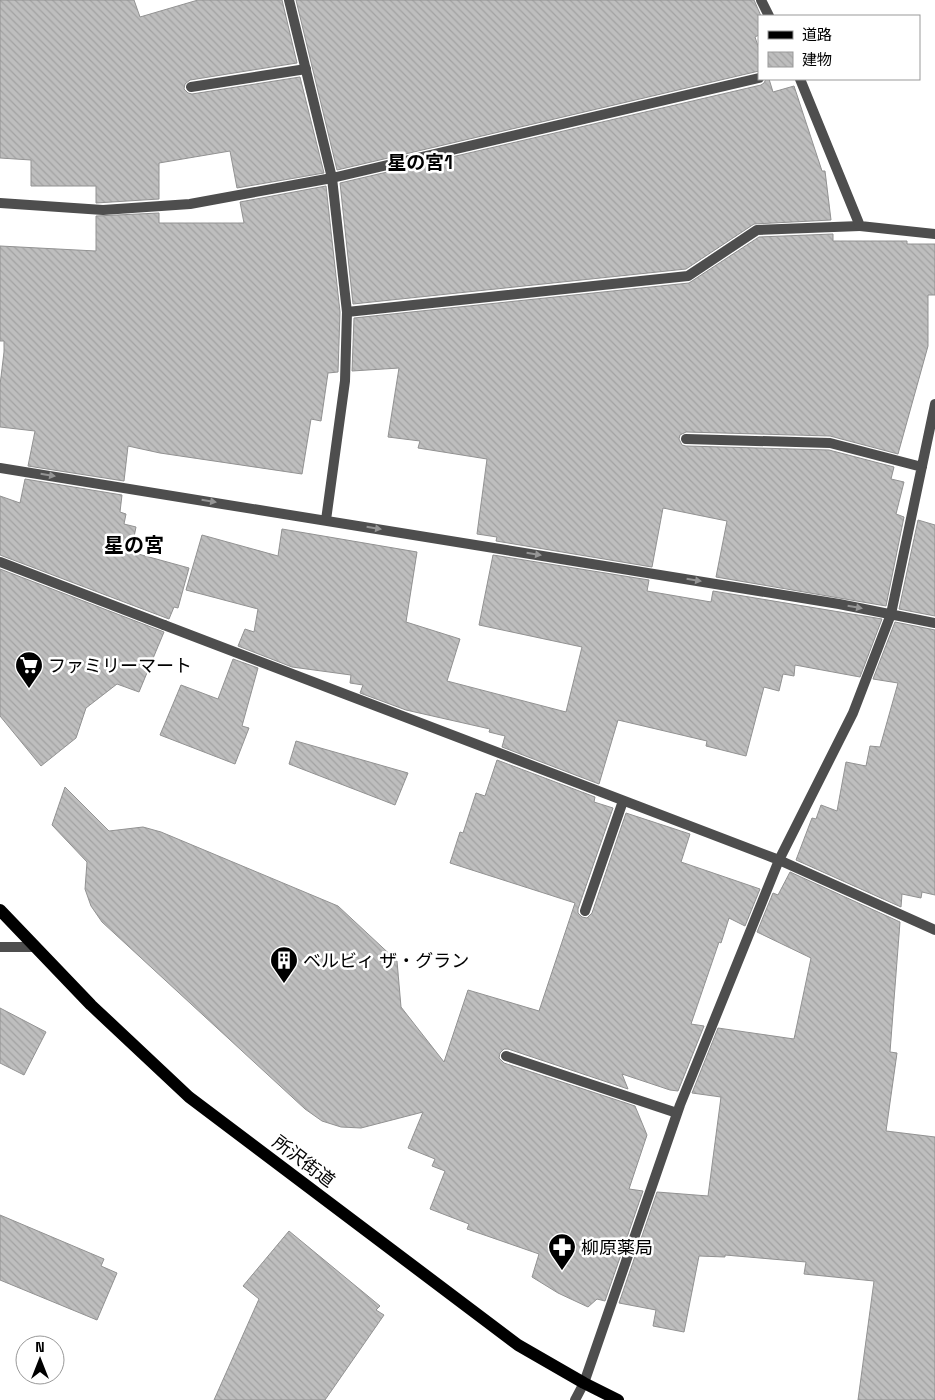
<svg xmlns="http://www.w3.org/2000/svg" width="935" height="1400" font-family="'Space Grotesk','Noto Sans JP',sans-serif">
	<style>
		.building { fill: url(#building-back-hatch); stroke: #929292 }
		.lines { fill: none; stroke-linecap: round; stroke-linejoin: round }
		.service { stroke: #4e4e4e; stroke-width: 10 }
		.minor { stroke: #4e4e4e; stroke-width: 10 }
		.tertiary { stroke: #4e4e4e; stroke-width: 10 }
		.primary { stroke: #000; stroke-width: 12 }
		.oneway { fill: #959595 }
		.labels { text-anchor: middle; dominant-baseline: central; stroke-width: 5; stroke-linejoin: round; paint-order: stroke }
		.poi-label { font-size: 18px; fill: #000; stroke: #fff; text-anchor: start }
		.street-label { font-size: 18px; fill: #000; stroke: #fff }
		.neighbourhood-label { font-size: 19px; font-weight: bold; fill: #000; stroke: #fff }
		.quarter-label { font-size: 20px; font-weight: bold; fill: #000; stroke: #fff }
	</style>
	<defs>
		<pattern id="building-back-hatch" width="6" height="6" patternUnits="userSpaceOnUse" patternTransform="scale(1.25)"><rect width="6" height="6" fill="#bebebe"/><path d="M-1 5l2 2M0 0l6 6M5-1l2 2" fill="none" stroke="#a2a2a2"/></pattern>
	</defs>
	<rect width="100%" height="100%" fill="#fff"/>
	<path class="building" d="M0,0H134L140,17L198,0H282L297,63L190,80L185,84L184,89L188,93L192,94L300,77L324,173L237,188L230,151L159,163V199L96,203V186H31V160L0,158Z
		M296,0H754L761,16H759V35L755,37L759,49V71L337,170Z
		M766,79H769L773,92L794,86L822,171H825L831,220L754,224L686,269L353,304L340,183L761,85L764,83Z
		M326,186L340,312L338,372L328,373L321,421L311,419L302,474L160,453L128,446L124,481L28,466L35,431L0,427V385L4,352V341H0V246L96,251V216L159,213V223H244L240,202Z
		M833,234V241H907V244H935V295H928V346L898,454L830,436L686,432L680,435L679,439L682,445L686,446L829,450L894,467L891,479L904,482L896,514L904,517L886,606L716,577L727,521L663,508L652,567L496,541L497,537L477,534L487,459L418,448L420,441L388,437L399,368L352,371L354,318L689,283L759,237Z
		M25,479L122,495L120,512L126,514L124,524L136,527L131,552L189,568L178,608L174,607L169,619L0,555V496L20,503Z
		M918,520L935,525V616L899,609Z
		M282,529L417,552L406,622L460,639L447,681L566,712L582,647L479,625L493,555L649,580L647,591L711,602L713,591L882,619L860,677L795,665L794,676L783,674L779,691L764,687L746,756L706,746L707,741L618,720L599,784L502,747L505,736L489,732L490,729L406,710L360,693L363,685L350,683L351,675L292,667L238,646L245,629L254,632L258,609L186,590L202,535L278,556Z
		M0,569L164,632L139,692L117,684L86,708L76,738L41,766L0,716Z
		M895,622L935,630V895L922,892L921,898L902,894L901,907L796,860L812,818L816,819L821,805L837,811L846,762L866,766L870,746L880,747L898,683L873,679Z
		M233,659L258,668L242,726L249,728L235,764L160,735L181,685L218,699Z
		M296,741L408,773L395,805L289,764Z
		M497,760L595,797L594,802L613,808L578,909V913L582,917L587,918L592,913L626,813L690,834L681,862L760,889L745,926L729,918L721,943L719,942L691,1024L704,1026L678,1091L670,1090L622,1074L628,1089L508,1049H504L500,1053L499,1058L504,1063L635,1106L647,1135L629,1189L643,1191L605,1301L597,1299L588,1307L558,1293L532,1277L539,1254L467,1229L469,1224L430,1209L445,1171L432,1166L435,1159L408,1148L423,1112L361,1128L341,1127L322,1121L305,1109L102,922L91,906L85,889L87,862L52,825L65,787L109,831L143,827L161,832L338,906L397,961L401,1007L444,1062L468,990L539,1011L575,903L450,863L460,832L463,833L476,793L485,796Z
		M790,872L900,922L890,1052L897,1053L886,1131L935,1137V1400H858L874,1281L804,1274L806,1262L725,1255V1257L699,1256L684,1332L653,1326L656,1310L619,1303L657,1192L708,1196L721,1097L692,1093L718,1028L794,1039L811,958L757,932L773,893L778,895Z
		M0,1008L46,1032L24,1075L0,1063Z
		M0,1215L104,1259L101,1266L117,1273L97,1320L0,1280Z
		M289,1231L380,1306L376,1310L384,1315L325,1400H214L259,1299L243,1286Z"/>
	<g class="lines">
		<path class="service" d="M191,87L306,69
			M347,312L688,276L757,230L860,226
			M0,562L164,625
			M0,947H35"/>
		<path class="minor" d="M289,0L332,178L347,312L345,381L326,520
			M761,0L769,16
			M800,79L860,226L935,234
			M0,203L103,210L190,204L332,178L759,78
			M686,439L830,443L922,467
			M0,468L839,604L935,623
			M164,625L779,860L935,930
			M585,911L623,801
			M506,1056L677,1113
			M584,1383L680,1105L779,860L853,713L891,614L935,404"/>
		<path class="tertiary" d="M575,1400L584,1383"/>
		<path class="primary" d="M0,910L91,1005L189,1097L518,1345L584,1383L618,1400"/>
	</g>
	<defs><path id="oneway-solid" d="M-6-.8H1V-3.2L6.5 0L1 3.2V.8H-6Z" transform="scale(1.25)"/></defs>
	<g class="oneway">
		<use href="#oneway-solid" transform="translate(48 475) rotate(9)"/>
		<use href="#oneway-solid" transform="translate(209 501) rotate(9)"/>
		<use href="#oneway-solid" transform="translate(374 528) rotate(9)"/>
		<use href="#oneway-solid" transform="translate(534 554) rotate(9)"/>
		<use href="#oneway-solid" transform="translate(694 580) rotate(9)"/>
		<use href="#oneway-solid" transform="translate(855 607) rotate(10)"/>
	</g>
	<defs>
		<g id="supermarket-pin" transform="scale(1.4375)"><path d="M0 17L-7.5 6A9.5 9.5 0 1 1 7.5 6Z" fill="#000" stroke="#fff"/><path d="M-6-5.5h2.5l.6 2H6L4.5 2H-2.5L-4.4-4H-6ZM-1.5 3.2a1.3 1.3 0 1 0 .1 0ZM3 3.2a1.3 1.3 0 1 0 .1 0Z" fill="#fff"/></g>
		<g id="building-pin" transform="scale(1.4375)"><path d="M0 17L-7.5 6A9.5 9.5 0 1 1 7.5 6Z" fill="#000" stroke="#fff"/><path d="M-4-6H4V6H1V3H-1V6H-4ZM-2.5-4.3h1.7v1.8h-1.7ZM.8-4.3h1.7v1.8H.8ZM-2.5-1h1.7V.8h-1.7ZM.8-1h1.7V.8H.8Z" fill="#fff"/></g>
		<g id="pharmacy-pin" transform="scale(1.4375)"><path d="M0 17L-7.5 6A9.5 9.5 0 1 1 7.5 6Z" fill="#000" stroke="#fff"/><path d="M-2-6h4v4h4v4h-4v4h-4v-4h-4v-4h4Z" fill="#fff"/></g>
	</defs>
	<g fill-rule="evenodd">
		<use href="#supermarket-pin" x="29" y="665"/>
		<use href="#building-pin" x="284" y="960"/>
		<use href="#pharmacy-pin" x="562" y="1247"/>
	</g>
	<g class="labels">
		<g class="poi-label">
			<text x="48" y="665">ファミリーマート</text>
			<text x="303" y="960">ベルビィ ザ・グラン</text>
			<text x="581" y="1247">柳原薬局</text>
		</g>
		<g class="street-label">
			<text transform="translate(304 1161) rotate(37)">所沢街道</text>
		</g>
		<g class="neighbourhood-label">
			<text x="420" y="162">星の宮1</text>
		</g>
		<g class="quarter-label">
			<text x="134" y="545">星の宮</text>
		</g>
	</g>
	<rect x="758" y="15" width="162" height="65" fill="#ffffff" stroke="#999999"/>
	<rect x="768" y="31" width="25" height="8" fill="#000000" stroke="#999999"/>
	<text x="802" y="40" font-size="15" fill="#000000">道路</text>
	<rect x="768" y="52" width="25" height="15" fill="url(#building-back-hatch)" stroke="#999999"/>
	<text x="802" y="65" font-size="15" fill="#000000">建物</text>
	<g transform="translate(40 1360)"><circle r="24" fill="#ffffff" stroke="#999999"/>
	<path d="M0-4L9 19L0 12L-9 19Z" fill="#000000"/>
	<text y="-8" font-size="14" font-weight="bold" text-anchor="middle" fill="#000000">N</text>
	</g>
</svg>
